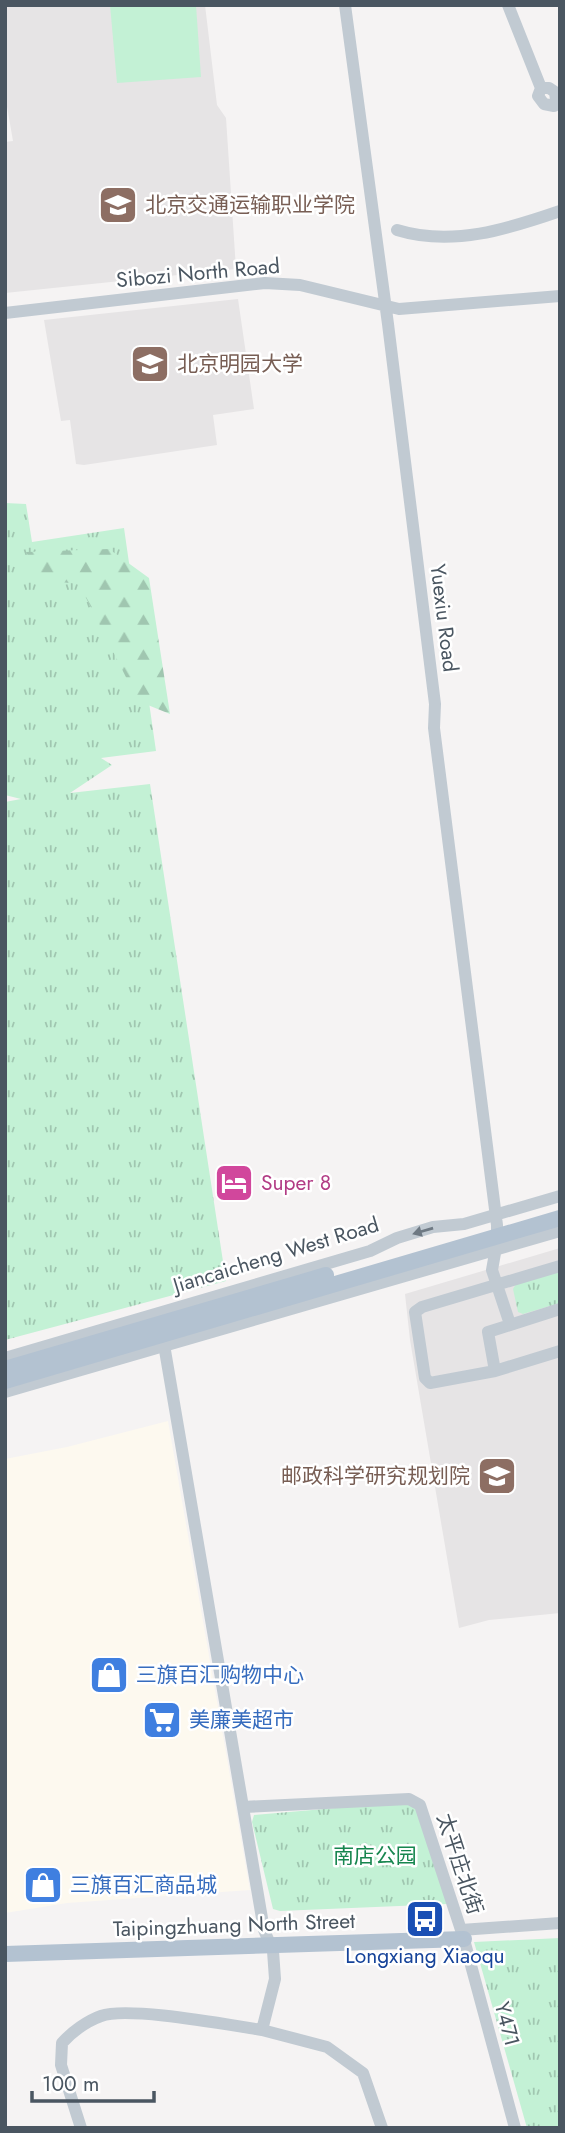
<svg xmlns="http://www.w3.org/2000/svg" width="565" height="2133" font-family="Jost,'Noto Sans SC',sans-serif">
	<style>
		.commercial { fill: #fdf9ef }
		.education { fill: #e6e4e5 }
		.grass { fill: url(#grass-tufts) }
		.forest { fill: url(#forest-firs) }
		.pitch { fill: #c3f1d5 }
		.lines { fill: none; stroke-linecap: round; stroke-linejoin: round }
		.minor { stroke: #c1cad2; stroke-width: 12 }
		.major { stroke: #b3c2d1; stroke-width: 16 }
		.oneway { fill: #6e7983 }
		.labels { text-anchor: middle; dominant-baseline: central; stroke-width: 5; stroke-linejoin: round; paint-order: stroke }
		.education-label { font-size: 21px; fill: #785e54; stroke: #fff; text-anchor: start }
		.street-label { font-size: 21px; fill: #4a5661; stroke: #fff }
		.hotel-label { font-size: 21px; fill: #b23c85; stroke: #fff; text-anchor: start }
		.shop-label { font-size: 21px; fill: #366cbe; stroke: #fff; text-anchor: start }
		.park-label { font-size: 21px; fill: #17864f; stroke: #fff }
		.transit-label { font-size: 21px; fill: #164399; stroke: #fff }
	</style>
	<defs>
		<pattern id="grass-tufts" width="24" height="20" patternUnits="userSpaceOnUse" patternTransform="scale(1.75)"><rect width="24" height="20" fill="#c3f1d5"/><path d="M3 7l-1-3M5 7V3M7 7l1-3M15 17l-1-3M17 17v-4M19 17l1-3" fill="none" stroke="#a0c6b0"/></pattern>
		<pattern id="forest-firs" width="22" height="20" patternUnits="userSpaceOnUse" patternTransform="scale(1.75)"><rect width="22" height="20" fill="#c3f1d5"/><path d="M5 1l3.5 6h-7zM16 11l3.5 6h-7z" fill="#a0c6b0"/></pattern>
	</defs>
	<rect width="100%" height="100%" fill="#f5f3f3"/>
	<path class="commercial" d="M168,1421L250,1890L67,1903L5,1913V1459L67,1447Z"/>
	<path class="education" d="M5,5H205L217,105L226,118L236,269L5,293V142L13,141L5,95Z
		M238,299L254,409L213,415L217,445L84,465L76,464L70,420L61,421L44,320Z
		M560,1248V1613L489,1620L459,1628L410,1340L405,1294Z"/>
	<path class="grass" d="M5,503L26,504L32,542L124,528L156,751L101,758L112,765L70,793L150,784L226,1281L5,1340V802L21,799L5,795Z
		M560,1270V1303L523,1314L518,1312L513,1289L516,1284Z
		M406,1802L417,1807L447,1904L280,1911L273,1909L252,1822L254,1815Z
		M560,1938V2128H527L474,1942Z"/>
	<path class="forest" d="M109,549L149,578L170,714L138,701L79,584L41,580L26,552Z"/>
	<path class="pitch" d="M110,5H196L201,77L117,83Z"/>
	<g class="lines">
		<path class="minor" d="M345,5L388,324L435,704L434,728L497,1225V1242L492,1270L510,1324
			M508,5L541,88L538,96L544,104L554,106L556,100L555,92L549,88H541
			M397,230C452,247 508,229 560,211
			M5,313L265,283L300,285L399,309L560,296
			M560,1266L422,1307L415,1312L425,1378L430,1383L495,1371L560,1351
			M161,1327L264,1930L273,1951L275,1979L262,2030L327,2047L363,2073L382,2128
			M5,1358L370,1251L397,1238L433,1227L464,1224L560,1196
			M495,1371L488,1332L560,1309
			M5,1392L560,1231
			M243,1807L409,1799L420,1805L461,1930L560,1923
			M462,1932L515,2128
			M81,2128L61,2065L62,2043C72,2032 87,2021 101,2016C128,2006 228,2025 262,2030"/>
		<path class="major" d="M5,1369L326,1275
			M5,1381L560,1218
			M5,1954L464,1939"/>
	</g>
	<defs><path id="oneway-solid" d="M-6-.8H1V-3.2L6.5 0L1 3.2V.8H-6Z" transform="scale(1.75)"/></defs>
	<use class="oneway" href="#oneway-solid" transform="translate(423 1231) rotate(164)"/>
	<defs>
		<g id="school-square" transform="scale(2.0125)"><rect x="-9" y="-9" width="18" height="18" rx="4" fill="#8d6e63" stroke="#fff"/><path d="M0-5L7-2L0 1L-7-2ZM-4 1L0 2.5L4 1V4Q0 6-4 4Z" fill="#fff"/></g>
		<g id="university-square" transform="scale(2.0125)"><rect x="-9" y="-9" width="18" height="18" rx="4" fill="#8d6e63" stroke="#fff"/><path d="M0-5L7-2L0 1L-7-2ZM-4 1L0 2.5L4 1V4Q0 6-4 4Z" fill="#fff"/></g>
		<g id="hotel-square" transform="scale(2.0125)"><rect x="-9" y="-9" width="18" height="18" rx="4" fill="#d1479c" stroke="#fff"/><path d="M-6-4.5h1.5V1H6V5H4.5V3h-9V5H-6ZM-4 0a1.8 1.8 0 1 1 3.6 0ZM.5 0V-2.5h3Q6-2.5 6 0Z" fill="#fff"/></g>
		<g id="shop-square" transform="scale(2.0125)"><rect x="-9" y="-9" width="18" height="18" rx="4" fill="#3f7fe0" stroke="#fff"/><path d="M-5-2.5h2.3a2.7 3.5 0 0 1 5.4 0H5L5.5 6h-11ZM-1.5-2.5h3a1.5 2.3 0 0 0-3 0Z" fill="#fff"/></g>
		<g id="supermarket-square" transform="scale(2.0125)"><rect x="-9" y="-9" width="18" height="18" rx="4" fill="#3f7fe0" stroke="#fff"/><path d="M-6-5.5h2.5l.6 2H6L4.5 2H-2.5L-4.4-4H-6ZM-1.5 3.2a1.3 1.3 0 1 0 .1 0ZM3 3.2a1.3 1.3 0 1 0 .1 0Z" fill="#fff"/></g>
		<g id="bus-square" transform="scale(2.0125)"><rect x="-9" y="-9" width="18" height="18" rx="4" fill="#1a4fb4" stroke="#fff"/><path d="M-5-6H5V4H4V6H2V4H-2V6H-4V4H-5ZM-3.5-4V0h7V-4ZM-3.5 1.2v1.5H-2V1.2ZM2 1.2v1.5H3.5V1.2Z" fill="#fff"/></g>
	</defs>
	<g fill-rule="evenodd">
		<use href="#school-square" x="118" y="205"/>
		<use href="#university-square" x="150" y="364"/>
		<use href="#hotel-square" x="234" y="1183"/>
		<use href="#university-square" x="497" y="1476"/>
		<use href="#shop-square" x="109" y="1675"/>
		<use href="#supermarket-square" x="162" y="1720"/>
		<use href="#shop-square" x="43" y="1885"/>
		<use href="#bus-square" x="425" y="1919"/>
	</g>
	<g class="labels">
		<g class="education-label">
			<text x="145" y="205">北京交通运输职业学院</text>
			<text x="177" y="364">北京明园大学</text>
			<text x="470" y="1476" text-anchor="end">邮政科学研究规划院</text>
		</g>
		<g class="street-label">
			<text transform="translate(198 273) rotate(-5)">Sibozi North Road</text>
			<text transform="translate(444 618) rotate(83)">Yuexiu Road</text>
			<text transform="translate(276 1255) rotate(-17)">Jiancaicheng West Road</text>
			<text transform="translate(460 1864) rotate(72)">太平庄北街</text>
			<text transform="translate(234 1925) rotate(-2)">Taipingzhuang North Street</text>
			<text transform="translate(507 2024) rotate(75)">Y471</text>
		</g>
		<g class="hotel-label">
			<text x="261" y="1183">Super 8</text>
		</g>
		<g class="shop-label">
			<text x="136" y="1675">三旗百汇购物中心</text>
			<text x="189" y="1720">美廉美超市</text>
			<text x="70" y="1885">三旗百汇商品城</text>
		</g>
		<g class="park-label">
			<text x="375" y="1856">南店公园</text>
		</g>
		<g class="transit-label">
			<text x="425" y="1956">Longxiang Xiaoqu</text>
		</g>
	</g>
	<rect width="565" height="2133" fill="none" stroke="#4a5661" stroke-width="14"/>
	<path d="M32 2091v10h122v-10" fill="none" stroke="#4a5661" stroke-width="3.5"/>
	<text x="42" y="2091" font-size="21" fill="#4a5661" stroke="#ffffff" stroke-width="5" paint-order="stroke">100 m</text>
</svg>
